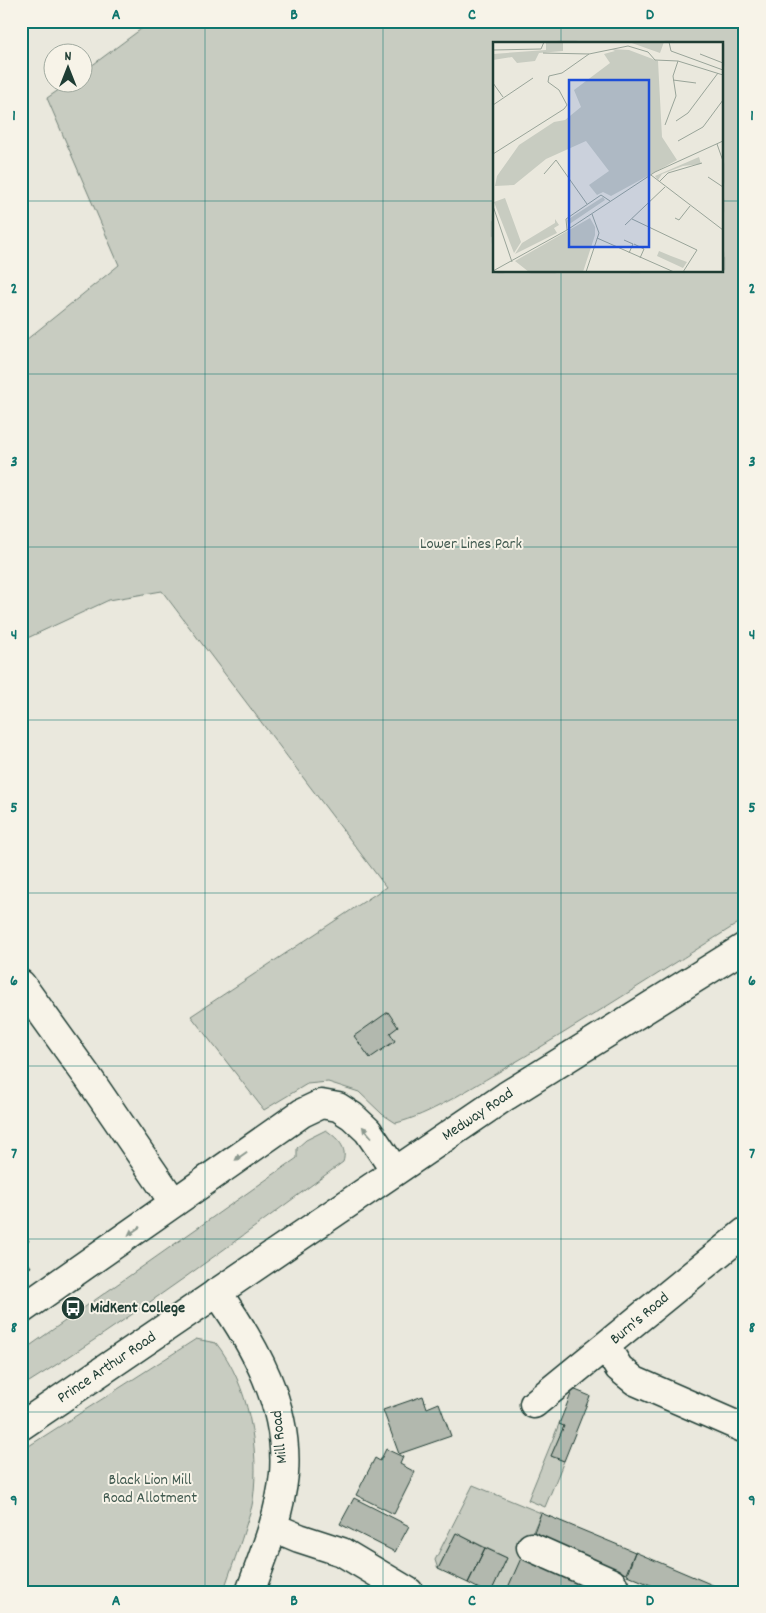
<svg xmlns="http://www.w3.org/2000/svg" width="766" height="1613" font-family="Dekko,sans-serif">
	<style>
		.green { fill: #c8ccc1; stroke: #74847a; fill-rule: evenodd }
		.building { fill: #b2b8ae; stroke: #1f3d34 }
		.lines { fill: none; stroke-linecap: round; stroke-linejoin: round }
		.minor-casing { stroke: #1f3d34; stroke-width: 31 }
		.major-casing { stroke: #1f3d34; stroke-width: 31 }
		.minor { stroke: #f7f3e8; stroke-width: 28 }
		.major { stroke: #f7f3e8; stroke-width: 28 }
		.oneway { fill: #8b988e }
		.grid { fill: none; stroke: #0f766e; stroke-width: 1; stroke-opacity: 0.55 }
		.labels { text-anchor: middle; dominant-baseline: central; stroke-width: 4; stroke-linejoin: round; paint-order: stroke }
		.park-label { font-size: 16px; fill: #415a50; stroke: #f7f3e8 }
		.street-label { font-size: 16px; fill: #1f3d34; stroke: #f7f3e8 }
		.poi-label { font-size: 16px; font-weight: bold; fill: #1f3d34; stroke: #f7f3e8; text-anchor: start }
		.inset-road { fill: none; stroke: #99a499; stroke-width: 1 }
		.view { fill: #1d4ed8; fill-opacity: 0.15; stroke: #1d4ed8; stroke-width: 2.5 }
		.inset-edge { fill: none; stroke: #1f3d34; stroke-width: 2.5 }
		.neatline { fill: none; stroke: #0f766e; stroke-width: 2 }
		.grid-label { font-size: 16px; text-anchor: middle; font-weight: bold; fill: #0f766e }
	</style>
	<rect width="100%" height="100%" fill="#eae8dd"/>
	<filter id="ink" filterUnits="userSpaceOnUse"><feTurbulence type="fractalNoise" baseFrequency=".02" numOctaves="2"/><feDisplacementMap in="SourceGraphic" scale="10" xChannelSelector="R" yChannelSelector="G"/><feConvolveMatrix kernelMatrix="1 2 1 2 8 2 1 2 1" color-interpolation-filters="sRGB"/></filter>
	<g filter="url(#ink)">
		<path class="green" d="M152,21H745V919C663,970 581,1024 497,1073C467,1090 429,1115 396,1123L382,1114L359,1092L328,1082L307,1084L264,1110L191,1016L386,887L162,591L109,600L21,641V344L119,265L47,98L69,83L82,82L83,72ZM495,44H722V271H495Z
			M326,1130C337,1138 348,1147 343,1162C237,1240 133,1318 21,1387V1352L297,1158V1148L306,1140Z
			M196,1339L216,1343C249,1385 260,1448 253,1500C252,1508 249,1515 247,1522C240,1546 231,1569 223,1592H21V1451Z
			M559,1424L564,1426L551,1456L564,1461L545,1507L528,1500Z
			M473,1485L541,1513L507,1592H491L507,1558L456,1533L438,1569L435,1560Z"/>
		<path class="building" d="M388,1012L398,1027L390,1033L395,1041L370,1058L354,1036Z
			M21,1230L29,1241L21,1247Z
			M21,1253L31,1267L21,1271Z
			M573,1389L590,1396L564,1461L551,1456L564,1426L559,1424Z
			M423,1396L427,1408L439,1403L451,1436L399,1454L383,1410Z
			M386,1449L403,1457L400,1464L415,1472L394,1514L356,1495L375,1458L380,1461Z
			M354,1498L409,1526L395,1552L340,1524Z
			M541,1513L635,1552L626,1574L533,1535Z
			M456,1533L485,1548L468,1583L438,1569Z
			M485,1548L507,1558L491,1592H485L468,1583Z
			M635,1552L729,1592H667L627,1575Z
			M522,1556L602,1592H506Z"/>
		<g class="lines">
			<g class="minor-casing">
				<path id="minor" d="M21,984L90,1080L174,1203
					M217,1292C255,1346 289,1406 284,1474C280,1515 264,1554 250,1592
					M21,1310L302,1113L321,1104L338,1107L352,1116L368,1131L395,1171
					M606,1347L619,1368L635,1381L745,1429
					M534,1404L745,1232
					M273,1527L299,1538L342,1552L409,1592
					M531,1547L612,1583L614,1586L611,1592"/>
			</g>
			<g class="major-casing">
				<path id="major" d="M21,1426L506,1096L745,947"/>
			</g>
			<use href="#minor" class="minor"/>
			<use href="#major" class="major"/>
		</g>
		<defs><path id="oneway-solid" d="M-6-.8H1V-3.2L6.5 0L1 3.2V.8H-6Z" transform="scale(1.25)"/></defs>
		<g class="oneway">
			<use href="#oneway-solid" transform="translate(367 1132) rotate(-130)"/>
			<use href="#oneway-solid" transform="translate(241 1156) rotate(145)"/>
			<use href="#oneway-solid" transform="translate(134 1231) rotate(145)"/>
		</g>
	</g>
	<path class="grid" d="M205,21V1592M383,21V1592M561,21V44M21,201H495M722,201H745M561,271V1592M21,374H745M21,547H745M21,720H745M21,893H745M21,1066H745M21,1239H745M21,1412H745"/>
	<defs>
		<g id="bus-disc" transform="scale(1.25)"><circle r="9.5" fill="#1f3d34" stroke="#f7f3e8"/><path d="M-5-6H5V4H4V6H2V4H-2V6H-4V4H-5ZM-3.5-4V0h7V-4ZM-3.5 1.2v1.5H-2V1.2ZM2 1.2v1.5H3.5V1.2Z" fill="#fff"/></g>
	</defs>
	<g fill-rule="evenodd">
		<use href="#bus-disc" x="73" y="1308"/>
	</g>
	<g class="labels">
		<g class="park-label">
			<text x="471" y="544">Lower Lines Park</text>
			<text x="150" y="1480">Black Lion Mill<tspan x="150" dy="18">Road Allotment</tspan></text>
		</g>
		<g class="street-label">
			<text transform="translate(478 1115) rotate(-34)">Medway Road</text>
			<text transform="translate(640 1319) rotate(-40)">Burn's Road</text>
			<text transform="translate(107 1368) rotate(-34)">Prince Arthur Road</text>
			<text transform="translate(280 1437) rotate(-96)">Mill Road</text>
		</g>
		<g class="poi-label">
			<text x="90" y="1308">MidKent College</text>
		</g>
	</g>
	<g transform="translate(493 42)">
		<rect width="230" height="230" fill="#eae8dd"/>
		<path d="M53,0H70V9L46,11L42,19L24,21L19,15L0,18V12L53,8ZM136,0H171L167,11ZM118,7L136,8L165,19L169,95L184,118L118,154L110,150L104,153L96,143L116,129L93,99L53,117L21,143L2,144L4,134L26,103L61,80L72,78L88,65L81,48L117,21L111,12L122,9ZM206,115L208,122L190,124L169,132L165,138L162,134ZM110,155L112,158L75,183L74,178ZM12,156L28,200L21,211L1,160ZM97,176L102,185V193L90,230H36L22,219ZM62,177L66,183L61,186L64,191L22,212L29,201L62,181ZM166,209L178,214L194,220L190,226L164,214Z" fill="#c8ccc1"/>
		<path class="inset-road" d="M176,0L178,9L230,28M0,8L48,7L51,0M50,11L96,12M207,12L230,21M180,38L203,41M0,41L10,55M0,63L40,36M183,79L195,71L225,31M172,83L183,54L180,34L185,19M185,99L210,85L230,58M224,102L230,119M0,112L71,67L74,63L66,48L55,40L56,34L69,31L96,12L135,4L155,10L162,18L185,19L230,33M51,132L63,118L94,162M158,133L230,188M215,135L230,145M166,140L175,131L209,121M0,164L19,220M182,176L186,178L197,164M139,177L204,208L190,230M132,183L172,145M74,188L73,177L108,153L117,159M0,191V210M104,196L181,230M131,198L140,202L136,211M141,202L151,207L147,216M0,229L74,188L162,130L230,99M93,230L106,191L99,172"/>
		<path class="view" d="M76,38H156V205H76Z"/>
		<rect width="230" height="230" class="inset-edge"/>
	</g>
	<rect width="766" height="1613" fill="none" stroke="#f7f3e8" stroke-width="55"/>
	<g transform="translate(68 68)"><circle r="24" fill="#f7f3e8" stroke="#a1aaa0"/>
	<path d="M0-4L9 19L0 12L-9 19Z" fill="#1f3d34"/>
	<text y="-8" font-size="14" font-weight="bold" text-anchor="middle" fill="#1f3d34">N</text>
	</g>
	<rect x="28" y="28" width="710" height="1558" class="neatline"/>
	<g class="grid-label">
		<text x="116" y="19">A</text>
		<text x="294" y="19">B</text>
		<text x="472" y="19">C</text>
		<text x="650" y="19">D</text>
		<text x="14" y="120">1</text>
		<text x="752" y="120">1</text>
		<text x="14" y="293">2</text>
		<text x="752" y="293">2</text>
		<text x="14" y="466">3</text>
		<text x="752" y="466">3</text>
		<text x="14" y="639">4</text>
		<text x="752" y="639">4</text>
		<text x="14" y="812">5</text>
		<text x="752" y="812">5</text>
		<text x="14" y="985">6</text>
		<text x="752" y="985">6</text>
		<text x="14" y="1158">7</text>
		<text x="752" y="1158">7</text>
		<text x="14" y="1332">8</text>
		<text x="752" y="1332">8</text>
		<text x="14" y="1505">9</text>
		<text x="752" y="1505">9</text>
		<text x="116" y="1605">A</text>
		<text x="294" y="1605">B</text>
		<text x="472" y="1605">C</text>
		<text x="650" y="1605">D</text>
	</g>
</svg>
